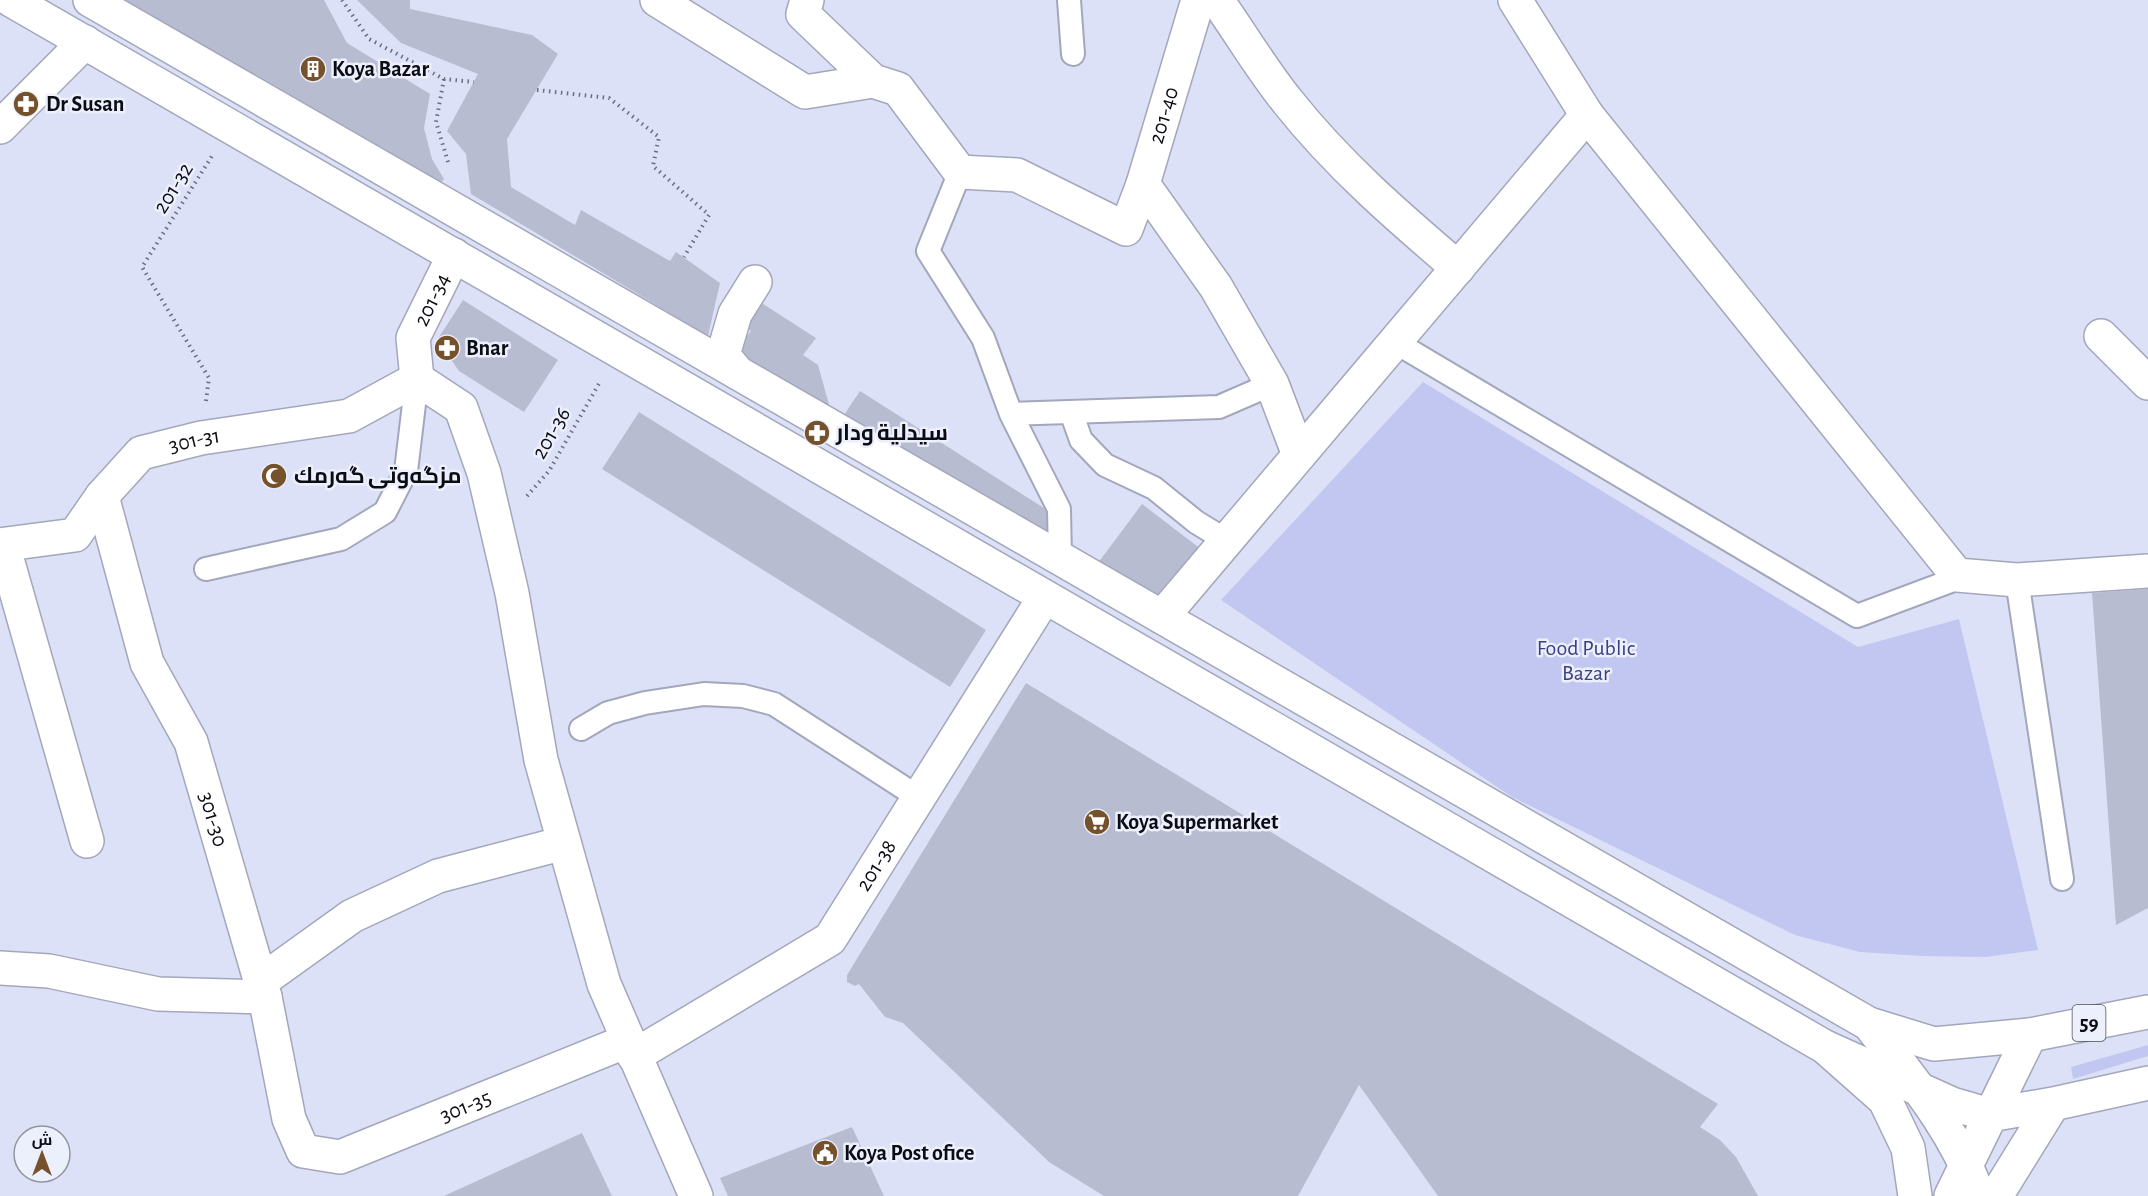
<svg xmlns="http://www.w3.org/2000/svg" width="2148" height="1196" font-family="'Alegreya Sans',Cairo,sans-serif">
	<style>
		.green { fill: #c1c7f1 }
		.building { fill: #b8bcd1 }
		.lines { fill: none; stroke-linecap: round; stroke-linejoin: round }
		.service-casing { stroke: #a3a7bb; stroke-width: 26 }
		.minor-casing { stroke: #a3a7bb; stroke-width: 36 }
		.secondary-casing { stroke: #a3a7bb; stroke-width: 36 }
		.primary-casing { stroke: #a3a7bb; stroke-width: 36 }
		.path { stroke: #6b6e7c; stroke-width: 4; stroke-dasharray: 1.5 4.5; stroke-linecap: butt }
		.service { stroke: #fff; stroke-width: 22 }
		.minor { stroke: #fff; stroke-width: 33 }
		.secondary { stroke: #fff; stroke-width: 33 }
		.primary { stroke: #fff; stroke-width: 33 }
		.labels { text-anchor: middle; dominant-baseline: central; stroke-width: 5; stroke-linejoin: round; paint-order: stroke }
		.shield { fill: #eceffc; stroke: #4f515a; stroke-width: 1.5 }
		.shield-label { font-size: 21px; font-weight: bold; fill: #0c0d14 }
		.poi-label { font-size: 22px; font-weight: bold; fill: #0c0d14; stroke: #eceffc; text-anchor: start }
		.street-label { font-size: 22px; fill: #0c0d14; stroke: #eceffc }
		.park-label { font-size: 22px; fill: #3c4083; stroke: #eceffc }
	</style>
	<rect width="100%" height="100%" fill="#dde1f7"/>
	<path class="green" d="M1423,382L1858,647L1959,619L2038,950L1985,957L1922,956L1860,952L1795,935L1512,797L1221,600Z
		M2148,1045V1056L2073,1079L2071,1067Z"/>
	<path class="building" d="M120,0H324L347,43L430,94L424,128L432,159L444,179L438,186Z
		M357,0H410V9L532,35L558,54L507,139L511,187L575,225L581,210L670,261L676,252L720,283L708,336L471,194L466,154L447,131L478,74L401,43Z
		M463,300L558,360L524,412L459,371L437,340Z
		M757,300L816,338L803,355L818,365L832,415L736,350L751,331L742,324Z
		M860,391L1047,510L1052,543L842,418Z
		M639,412L986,630L950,687L602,469Z
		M1142,504L1210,556L1163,607L1095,567Z
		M2148,589V908L2116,925L2092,593Z
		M1026,683L1718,1104L1700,1127L1720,1140L1736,1157L1758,1196H1438L1359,1085L1298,1196H1104L1049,1162L903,1023L885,1017L859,984L855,986L847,982V975Z
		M852,1127L884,1196H728L720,1178Z
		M582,1133L612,1196H444Z"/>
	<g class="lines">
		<g class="service-casing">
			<path id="service" d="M1069,0L1073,54
				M960,172L928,251L983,338L1011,414L1059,509L1060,559
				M1395,342L1857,616L1964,576
				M1071,412L1081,440L1105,465L1154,488L1196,522L1227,541
				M1011,414L1219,407L1272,384
				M206,569L341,539L385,512L406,471L417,379
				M2017,580L2062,879
				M581,729L608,713L645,703L704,694L743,696L774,704L918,797"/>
		</g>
		<g class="minor-casing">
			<g id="minor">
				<path d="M657,0L805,92L873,81"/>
				<path id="s1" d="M807,0L803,14L873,81L898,89L960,172L1017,175L1126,229L1143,184L1198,0"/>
				<path d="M1217,0C1241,34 1262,70 1288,102C1338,165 1397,216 1458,268"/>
				<path d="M1515,0L1587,115L1957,575L2017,580L2148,571"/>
				<path d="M0,127L85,42"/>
				<path d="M1143,184L1216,287L1272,384L1299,455"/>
				<path d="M2101,336L2148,383"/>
				<path d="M738,373L723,355L735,314L755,282"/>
				<path d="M417,379L461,408L484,473L512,593L541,760L604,984L696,1196"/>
				<path id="s2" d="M417,379L413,338L454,255"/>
				<path id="s3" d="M102,496L147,663L191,742L265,997L289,1119L303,1151L340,1157L627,1041"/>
				<path id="s4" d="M0,545L75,535L102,496L141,453L201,438L349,416L417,379"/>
				<path d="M3,545L87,841"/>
				<path d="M1162,617L1587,115"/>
				<path d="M0,968L49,971L158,994L265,997"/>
				<path d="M260,982L352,916L438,876L564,843"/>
				<path id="s5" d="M634,1056L830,939L1044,598"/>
			</g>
		</g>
		<g class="secondary-casing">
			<path id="secondary" d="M11,0L1825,1047L1952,1104L1990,1115
				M90,0L1869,1024L1934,1044L2030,1035"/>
		</g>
		<g class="primary-casing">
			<path id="primary" d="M1869,1024C1910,1077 1957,1132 1978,1196
				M1825,1047L1885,1100L1908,1148L1915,1196
				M1990,1115L2053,1104L2148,1083
				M1951,1196L2030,1035L2148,1012
				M1996,1196L2053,1104"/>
		</g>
		<path class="path" d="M342,0L369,39L444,79L474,82
			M444,79L436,122L448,162
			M537,90L609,98L659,137L653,166L709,215L684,257
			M206,401L209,378L142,267L212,156
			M527,496L549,471L600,382"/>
		<use href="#service" class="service"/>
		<use href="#minor" class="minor"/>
		<use href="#secondary" class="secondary"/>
		<use href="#primary" class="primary"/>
	</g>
	<defs>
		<g id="building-disc" transform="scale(1.35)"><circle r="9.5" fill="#75522b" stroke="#eceffc"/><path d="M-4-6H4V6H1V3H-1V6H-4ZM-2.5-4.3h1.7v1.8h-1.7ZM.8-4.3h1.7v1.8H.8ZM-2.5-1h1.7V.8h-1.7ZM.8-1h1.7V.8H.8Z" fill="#fff"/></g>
		<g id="pharmacy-disc" transform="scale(1.35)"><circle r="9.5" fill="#75522b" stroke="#eceffc"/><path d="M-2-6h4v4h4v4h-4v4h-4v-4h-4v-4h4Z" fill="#fff"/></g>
		<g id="mosque-disc" transform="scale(1.35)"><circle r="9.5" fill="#75522b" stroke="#eceffc"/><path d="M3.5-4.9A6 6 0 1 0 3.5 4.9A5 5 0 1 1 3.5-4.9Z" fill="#fff"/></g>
		<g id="supermarket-disc" transform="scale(1.35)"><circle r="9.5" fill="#75522b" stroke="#eceffc"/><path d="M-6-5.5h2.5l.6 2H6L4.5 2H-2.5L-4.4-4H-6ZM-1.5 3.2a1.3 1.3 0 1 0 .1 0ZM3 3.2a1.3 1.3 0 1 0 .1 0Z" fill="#fff"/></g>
		<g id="civic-disc" transform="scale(1.35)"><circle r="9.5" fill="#75522b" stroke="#eceffc"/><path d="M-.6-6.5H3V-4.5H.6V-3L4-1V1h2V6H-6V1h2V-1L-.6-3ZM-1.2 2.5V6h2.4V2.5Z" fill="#fff"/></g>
	</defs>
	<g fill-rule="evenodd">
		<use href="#building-disc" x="313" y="69"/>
		<use href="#pharmacy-disc" x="26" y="104"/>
		<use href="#pharmacy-disc" x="447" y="348"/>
		<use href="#pharmacy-disc" x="817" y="433"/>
		<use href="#mosque-disc" x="274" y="476"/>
		<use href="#supermarket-disc" x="1097" y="822"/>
		<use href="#civic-disc" x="825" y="1153"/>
	</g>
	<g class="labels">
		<rect class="shield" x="2072.5" y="1005" width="33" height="36" rx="4.5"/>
		<g class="shield-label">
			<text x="2089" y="1023">59</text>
		</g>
		<g class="poi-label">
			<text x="332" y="69">Koya Bazar</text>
			<text x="46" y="104">Dr Susan</text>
			<text x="466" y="348">Bnar</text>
			<text x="836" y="433">سيدلية ودار</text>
			<text x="294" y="476">مزگه‌وتی گه‌رمك</text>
			<text x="1116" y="822">Koya Supermarket</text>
			<text x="844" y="1153">Koya Post ofice</text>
		</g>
		<g class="street-label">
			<text stroke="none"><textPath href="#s1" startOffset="540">201-40</textPath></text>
			<text transform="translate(173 188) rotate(-58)">201-32</text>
			<text stroke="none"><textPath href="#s2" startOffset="84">201-34</textPath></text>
			<text transform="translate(551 433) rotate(-60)">201-36</text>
			<text stroke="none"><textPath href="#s4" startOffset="236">301-31</textPath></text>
			<text stroke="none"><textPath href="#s3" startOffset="344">301-30</textPath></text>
			<text stroke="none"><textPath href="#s5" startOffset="315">201-38</textPath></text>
			<text stroke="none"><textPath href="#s3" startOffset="861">301-35</textPath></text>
		</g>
		<g class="park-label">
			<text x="1586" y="648">Food Public<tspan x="1586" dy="25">Bazar</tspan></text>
		</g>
	</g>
	<g transform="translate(42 1154)"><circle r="28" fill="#eceffc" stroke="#92959f" stroke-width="1.5"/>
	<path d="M0-4.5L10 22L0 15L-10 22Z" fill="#75522b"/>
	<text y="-9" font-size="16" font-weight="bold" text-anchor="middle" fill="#0c0d14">ش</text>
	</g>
</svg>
